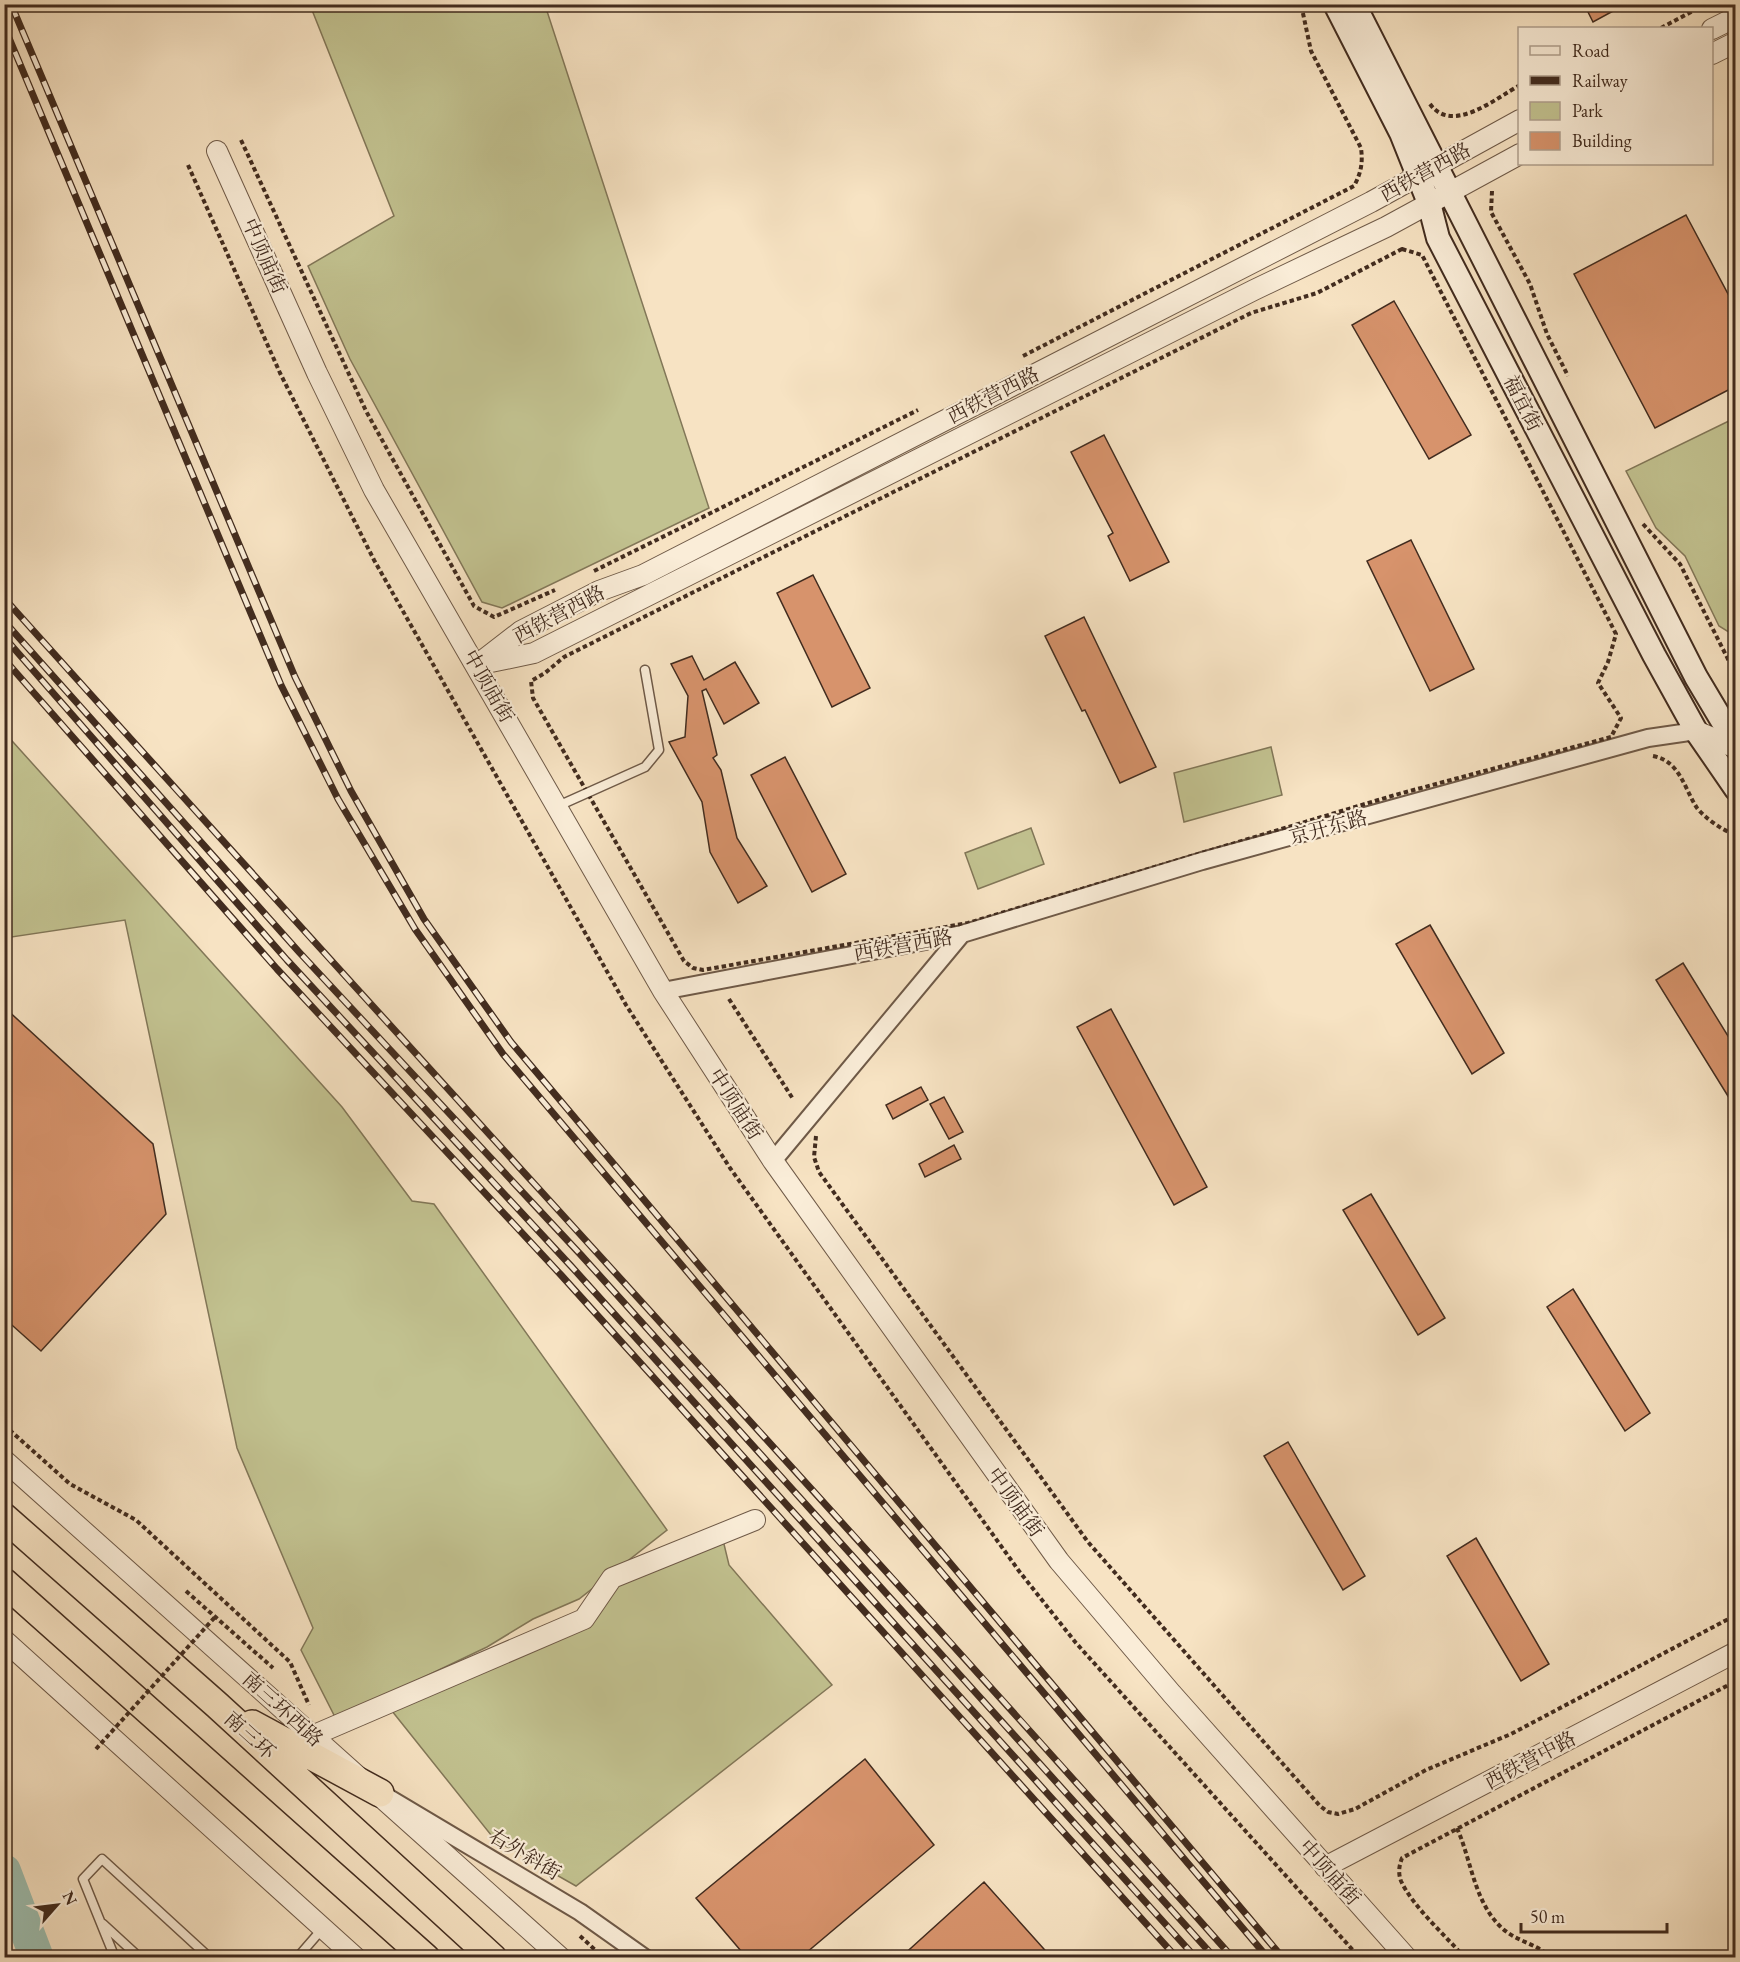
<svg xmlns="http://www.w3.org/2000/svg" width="1740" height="1962" font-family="'EB Garamond','Noto Serif SC',serif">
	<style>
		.green { fill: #c2c290; stroke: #827758; stroke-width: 1.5 }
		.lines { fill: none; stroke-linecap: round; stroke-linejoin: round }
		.river { stroke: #9ebeaf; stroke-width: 34 }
		.building { fill: #d7936c; stroke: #422c1f; stroke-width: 1.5 }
		.service-casing { stroke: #6f5a48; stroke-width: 11 }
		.minor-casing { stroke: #6f5a48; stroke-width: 20 }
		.tertiary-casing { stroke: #6f5a48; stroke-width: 22 }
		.secondary-casing { stroke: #422c1f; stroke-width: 26 }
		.trunk-casing { stroke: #422c1f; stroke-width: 30 }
		.path { stroke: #422c1f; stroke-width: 4; stroke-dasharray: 4.5 3; stroke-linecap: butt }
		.service { stroke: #faedd8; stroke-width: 8 }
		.minor { stroke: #faedd8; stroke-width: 16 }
		.tertiary { stroke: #faedd8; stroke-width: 20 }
		.secondary { stroke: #faedd8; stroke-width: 22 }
		.trunk { stroke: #f7e3c3; stroke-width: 27 }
		.rail-casing { stroke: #422c1f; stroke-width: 7 }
		.rail { stroke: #faedd8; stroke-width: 4.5; stroke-dasharray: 14; stroke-linecap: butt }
		.path-bridge { stroke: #422c1f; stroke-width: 4; stroke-dasharray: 4.5 3; stroke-linecap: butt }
		.labels { text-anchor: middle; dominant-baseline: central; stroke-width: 4.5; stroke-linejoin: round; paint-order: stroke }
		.street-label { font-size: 20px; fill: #422c1f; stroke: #faedd8 }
	</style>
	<rect width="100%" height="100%" fill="#f7e3c3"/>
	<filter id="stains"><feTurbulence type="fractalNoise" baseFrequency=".00333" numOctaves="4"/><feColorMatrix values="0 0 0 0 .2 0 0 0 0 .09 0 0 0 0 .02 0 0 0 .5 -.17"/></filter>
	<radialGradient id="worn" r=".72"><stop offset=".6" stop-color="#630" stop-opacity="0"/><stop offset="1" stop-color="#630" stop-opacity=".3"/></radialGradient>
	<path class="green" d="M310,5H545L709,508L502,608L482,602L350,359L308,266L394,216Z
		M1735,418V636L1719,626L1685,556L1656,528L1626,471Z
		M4,732L342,1107L412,1201L434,1204L667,1530L579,1599L533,1619L487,1647L336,1719L301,1650L313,1628L237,1448L125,920L5,938Z
		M1271,747L1282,795L1184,822L1174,773Z
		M1031,828L1044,864L978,889L965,853Z
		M723,1540L729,1565L832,1685L576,1886L495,1840L392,1711L583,1629L619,1582Z"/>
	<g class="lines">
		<path class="river" d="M4,1871L37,1958"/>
	</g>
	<path class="building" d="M1584,4H1626L1593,22Z
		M1686,215L1736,309V386L1655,428L1574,274Z
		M1394,301L1471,435L1429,459L1352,325Z
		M1104,435L1169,562L1130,581L1108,536L1113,533L1071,452Z
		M1411,540L1474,669L1430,691L1367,561Z
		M813,575L870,688L832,707L777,593Z
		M1084,617L1156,767L1120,783L1085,710L1082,711L1045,636Z
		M692,656L704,680L735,662L759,703L724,724L706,689L702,691L717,755L713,758L721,770L737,838L767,886L738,903L710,852L702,802L669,742L685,737L688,696L671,664Z
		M785,757L846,874L812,892L751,775Z
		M1430,925L1504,1053L1472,1074L1396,944Z
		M1683,963L1736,1049V1109L1656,980Z
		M4,1007L153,1144L166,1214L41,1351L4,1318Z
		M1111,1009L1207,1187L1174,1205L1077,1027Z
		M921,1087L928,1100L893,1119L886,1105Z
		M944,1097L963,1132L949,1139L930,1104Z
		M954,1145L961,1159L925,1177L919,1164Z
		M1371,1194L1445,1318L1418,1335L1343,1210Z
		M1573,1289L1650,1413L1625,1431L1547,1307Z
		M1288,1442L1365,1576L1343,1590L1264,1456Z
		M1476,1538L1549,1664L1521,1681L1447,1556Z
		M865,1759L934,1845L800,1958H747L696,1898Z
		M984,1882L1052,1958H900Z"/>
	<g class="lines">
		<g class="service-casing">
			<path id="service" d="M558,806L645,767L659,750L645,670
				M103,1924L140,1958
				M115,1958L83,1879L102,1859L210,1958
				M297,1958L323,1928"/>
		</g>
		<g class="minor-casing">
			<path id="minor" d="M663,991L962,934L1202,861L1648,738L1696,731
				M773,1161L962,934
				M389,1798L580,1912L645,1958"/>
		</g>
		<g class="tertiary-casing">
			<path id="tertiary" d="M1712,29L1736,17
				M1712,54L1736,42
				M217,151L317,373L374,490L663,991L773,1161L1059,1561L1172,1694L1407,1958
				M486,663L534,653L1254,290L1386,227L1520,154
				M477,665L521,631L599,591L643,575L1371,202L1520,120
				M1696,731L1736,748
				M4,1460L561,1958
				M4,1640L356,1958
				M312,1736L584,1619L612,1578L755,1520
				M1325,1867L1736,1652"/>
		</g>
		<g class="secondary-casing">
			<path id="secondary" d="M1335,4L1401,133L1429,203L1438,238L1654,655L1696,731L1736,789
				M1354,4L1696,677L1736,744"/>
		</g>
		<g class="trunk-casing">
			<path id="trunk" d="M4,1517L217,1705L493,1958
				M4,1582L426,1958
				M252,1724L380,1793"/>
		</g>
		<path class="path" d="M1661,28L1706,4
			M1430,104C1452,135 1496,98 1520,85
			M241,140L366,411L474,606L494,617L555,590
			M188,165L280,373L374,560L626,1005L730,1168L1019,1571L1076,1643L1360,1958
			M1492,191L1491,212L1530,284L1547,334L1568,376
			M1402,249L1422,255L1616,634L1608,662L1598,683L1621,718L1611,737L1395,795L968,923L703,970L693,968L684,961L533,698L531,681L545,673L564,657L1251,313L1317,293Z
			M1023,356L1354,186C1361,173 1363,163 1361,148L1311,51L1301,4
			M1643,524L1680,564L1736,675
			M594,571L918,410
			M1653,756C1680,761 1684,788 1697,808C1705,818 1723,831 1736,835
			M729,999L793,1099
			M816,1136L814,1157L819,1172L1088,1542L1320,1806L1328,1812L1338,1814L1355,1809L1426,1770L1511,1734L1736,1615
			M4,1425L70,1484L136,1520L290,1662L309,1705
			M186,1591L273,1668
			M1457,1828C1472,1862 1474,1903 1503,1929C1518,1942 1538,1944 1551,1958
			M580,1936L604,1958
			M1465,1958C1446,1936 1413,1907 1401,1881C1398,1873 1399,1866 1402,1858L1736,1681"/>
		<use href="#service" class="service"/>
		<use href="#minor" class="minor"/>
		<use href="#tertiary" class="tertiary"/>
		<use href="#secondary" class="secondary"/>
		<use href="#trunk" class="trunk"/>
		<g class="rail-casing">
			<path id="rail" d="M11,4L295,677L351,791L424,919L511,1042L1283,1958
				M4,26L281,685L338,799L415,929L503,1054L1268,1958
				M4,598C412,1053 827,1501 1233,1958
				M4,621L299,952L581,1255L1215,1958
				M4,637L287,960L571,1266L1196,1958
				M4,659L277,969L561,1275L1177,1958"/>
		</g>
		<use href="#rail" class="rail"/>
		<path class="path-bridge" d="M96,1749L215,1617"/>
	</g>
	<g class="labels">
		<g class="street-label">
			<text transform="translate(1425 172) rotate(-29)">西铁营西路</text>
			<text transform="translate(265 256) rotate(66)">中顶庙街</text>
			<text transform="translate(993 395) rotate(-27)">西铁营西路</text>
			<text transform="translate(1523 403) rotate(63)">福宜街</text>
			<text transform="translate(559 614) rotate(-28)">西铁营西路</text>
			<text transform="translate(489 686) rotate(60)">中顶庙街</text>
			<text transform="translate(1328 827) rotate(-15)">京开东路</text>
			<text transform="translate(903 945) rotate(-10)">西铁营西路</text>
			<text transform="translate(736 1104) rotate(57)">中顶庙街</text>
			<text transform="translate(1016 1502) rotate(54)">中顶庙街</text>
			<text transform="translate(283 1709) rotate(42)">南三环西路</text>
			<text transform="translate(250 1735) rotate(42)">南三环</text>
			<text transform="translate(1530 1760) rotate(-28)">西铁营中路</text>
			<text transform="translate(525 1854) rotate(31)">右外斜街</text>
			<text transform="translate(1330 1872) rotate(48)">中顶庙街</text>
		</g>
	</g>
	<rect width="1740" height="1962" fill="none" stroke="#f7e3c3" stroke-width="24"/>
	<rect x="6" y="6" width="1728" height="1950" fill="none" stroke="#422c1f" stroke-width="3"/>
	<rect x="12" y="12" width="1716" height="1938" fill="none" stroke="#422c1f" stroke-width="1.5"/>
	<rect x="1518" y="27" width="195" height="138" fill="#faedd8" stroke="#b0a08e" stroke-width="1.5"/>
	<rect x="1530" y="46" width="30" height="9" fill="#faedd8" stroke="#b0a08e" stroke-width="1.5"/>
	<text x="1572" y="57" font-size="18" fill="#422c1f">Road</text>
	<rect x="1530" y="76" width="30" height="9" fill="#422c1f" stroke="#b0a08e" stroke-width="1.5"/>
	<text x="1572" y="87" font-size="18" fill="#422c1f">Railway</text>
	<rect x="1530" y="102" width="30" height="18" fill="#c2c290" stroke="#b0a08e" stroke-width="1.5"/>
	<text x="1572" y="117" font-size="18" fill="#422c1f">Park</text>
	<rect x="1530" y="132" width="30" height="18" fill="#d7936c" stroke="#b0a08e" stroke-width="1.5"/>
	<text x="1572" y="147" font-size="18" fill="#422c1f">Building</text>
	<g transform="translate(57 1905) rotate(62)" stroke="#faedd8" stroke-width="4.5" paint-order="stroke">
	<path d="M0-4.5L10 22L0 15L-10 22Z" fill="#422c1f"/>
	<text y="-9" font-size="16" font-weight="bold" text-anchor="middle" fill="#422c1f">N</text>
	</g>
	<path d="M1521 1923v9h146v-9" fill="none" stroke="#422c1f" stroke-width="3"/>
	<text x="1530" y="1923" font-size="18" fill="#422c1f" stroke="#faedd8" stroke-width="4.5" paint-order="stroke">50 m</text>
	<rect width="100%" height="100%" filter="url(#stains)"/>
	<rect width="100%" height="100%" fill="url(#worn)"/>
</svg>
